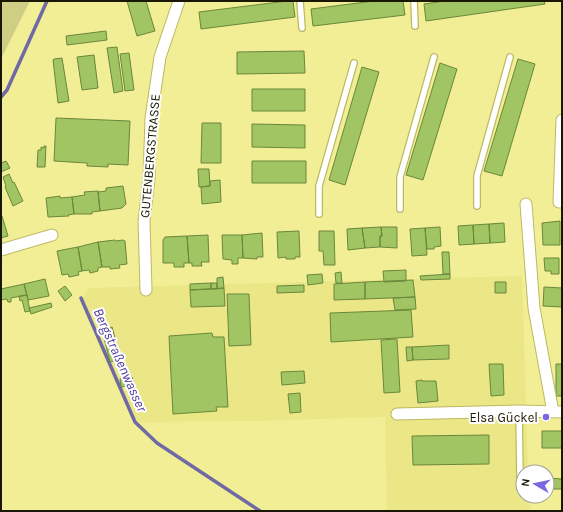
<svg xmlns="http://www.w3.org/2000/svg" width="563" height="512" font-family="Karla,sans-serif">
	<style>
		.built { fill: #ebe686 }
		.green { fill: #d0cd85 }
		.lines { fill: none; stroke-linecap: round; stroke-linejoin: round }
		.stream { stroke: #706aa4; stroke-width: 3.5 }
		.building { fill: #a0c562; stroke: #6b873a }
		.service-casing { stroke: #bdb963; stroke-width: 8 }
		.minor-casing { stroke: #bdb963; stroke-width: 13 }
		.service { stroke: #fff; stroke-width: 5.5 }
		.minor { stroke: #fff; stroke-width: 11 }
		.poi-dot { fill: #7a68e3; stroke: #fff; stroke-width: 1.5 }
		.labels { text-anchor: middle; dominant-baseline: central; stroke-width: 4; stroke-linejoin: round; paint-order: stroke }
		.street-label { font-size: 13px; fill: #191700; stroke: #fff }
		.poi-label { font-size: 13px; fill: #191700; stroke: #fff; text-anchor: end }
		.water-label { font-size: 14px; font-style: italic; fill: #4c37a2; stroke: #fff }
	</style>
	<rect width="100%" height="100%" fill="#f1ee96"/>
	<path class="built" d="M522,276L528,472H523V496H529L530,511H387L385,417L257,421L136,422L82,300L88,288Z"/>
	<path class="green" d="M1,1H30L1,59Z"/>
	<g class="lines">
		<path class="stream" d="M1,97L7,90L47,1
			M81,298L135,422L157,443L260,511"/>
	</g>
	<path class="building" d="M127,1H146L155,31L137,36Z
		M287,1H293L295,17L201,29L199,12Z
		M374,1H403L405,15L313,26L311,9Z
		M445,1H544L545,4L426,21L424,4Z
		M106,31L107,40L67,45L66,36Z
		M117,47L123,91L114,93L107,48Z
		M304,51L305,73L237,74V52Z
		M129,53L134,90L125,91L120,54Z
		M94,55L98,88L82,90L77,57Z
		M62,58L69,101L58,103L53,60L54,59Z
		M518,59L535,64L502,176L484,171Z
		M440,63L457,69L423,180L406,175Z
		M362,67L379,72L345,185L329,180Z
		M252,89H305V111H252Z
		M56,118L130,121L128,165L108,164V167L87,166V163L54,161Z
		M202,123H221V163H201Z
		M252,124L305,125V148L252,147Z
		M44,146H46L45,167H37L38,150H41V147L44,148Z
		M6,161L10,168L1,172V163Z
		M252,161H306V183H252Z
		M198,169H209L210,186L199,187Z
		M9,174L13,183L14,182L23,201L13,206L5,187L6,186L3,177Z
		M220,180L221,202L202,204L201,187L210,186V181Z
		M123,186L126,204L122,208L100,211L98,192L106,191V188Z
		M98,191L100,211L92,212V214H74L72,197L85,195L84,192Z
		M60,196V198L72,197L74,214L68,215L69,216L48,217L46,198Z
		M1,216H2L8,236L1,238Z
		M560,221V245H543L542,223Z
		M504,223L505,242L490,243L489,224Z
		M489,224L490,243L474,244L473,225Z
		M473,225L474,244L459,245L458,226Z
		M381,227H397V248L380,247V236H382Z
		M381,227L382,236H380V247L365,248L362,228Z
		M440,227L441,246L434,247V249H427L425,228Z
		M362,228L365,248L348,250L347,229Z
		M425,228L427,255L412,256L410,229Z
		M299,231L300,257H295V259H286V257L278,258L277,232Z
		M319,231H334L335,265H324L323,251H319Z
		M262,233L263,257H257V259L243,258L242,235Z
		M208,235L209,262H201L202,266H192V263H189L187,236Z
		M222,235H242L243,258H238V264H232V260L223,259Z
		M187,236L189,263H184V267H174V263H163V240L165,237Z
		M115,240L116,241L123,240L125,241L127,264L119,265L120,268L110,269V267H102L98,242Z
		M98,242L102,267L98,268V271L90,273L89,270L82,271L78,247Z
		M78,247L82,271L78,272L79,275L69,277L68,274L62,275L57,251Z
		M442,252H449L450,274H443Z
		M544,258H559V274H551V271H545Z
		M406,270V281L384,282L383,271Z
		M341,272L342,283H336L335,273Z
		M322,274L323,283L308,285L307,275Z
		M450,274V279L421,280L420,276Z
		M223,277L224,288L217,289V278Z
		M45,279L49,296L28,300L24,284Z
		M413,280L415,297L365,299V282Z
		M365,282V299L334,300V284Z
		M495,282H506V293H495Z
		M211,283V289L190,290V284Z
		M211,283H217V289H211Z
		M24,284L27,295L11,298V302H8L7,299L1,300V289Z
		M304,285V292L277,293V286Z
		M65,286L72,295L65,301L58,291Z
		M544,287L562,288V307L543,306Z
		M224,288L225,306L191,307L190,290Z
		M227,294H249L251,345L229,346Z
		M27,295L30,311L25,312L22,300L20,301L19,296Z
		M415,297L416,309L395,310L393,298Z
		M51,303L52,307L31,314L29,308Z
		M411,310L413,337L331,342L330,313Z
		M112,327L121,359L110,362L102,330Z
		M212,333L213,337H224L228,407H216L217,411L173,414L169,336Z
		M397,339L400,392L384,393L381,340Z
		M449,345V359L413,360L412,347Z
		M406,347H412L413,360L407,361Z
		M489,364H503L504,395L491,396Z
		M556,364H562V396H556Z
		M304,371L305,383L282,385L281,372Z
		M132,377L134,385L121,387L120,379Z
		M422,380V381H436L438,401L418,403L416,381Z
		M300,393L301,412L290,413L288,394Z
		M542,431H562V448H542Z
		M489,435V464L413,465L412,436Z
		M547,478L562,479V489H547Z"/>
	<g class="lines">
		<g class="service-casing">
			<path id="service" d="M300,1L302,28
				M414,1L415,26
				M477,206V176L510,57
				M400,209V177L434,57
				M319,214V186L354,63
				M519,411L520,478"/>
		</g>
		<g class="minor-casing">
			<path id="minor" d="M562,120L559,202H562
				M526,204L534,308L553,412
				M1,250L52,235
				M146,290L144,221L149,179L151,118L160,57L179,1
				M397,414L519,411L562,412"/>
		</g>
		<use href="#service" class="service"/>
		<use href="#minor" class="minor"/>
	</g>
	<circle class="poi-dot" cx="546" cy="417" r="4"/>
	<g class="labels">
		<g class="street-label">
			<text transform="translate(150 156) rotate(-85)">GUTENBERGSTRASSE</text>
		</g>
		<g class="poi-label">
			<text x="538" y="417">Elsa Gückel</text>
		</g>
		<g class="water-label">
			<text transform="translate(120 360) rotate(66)">Bergstraßenwasser</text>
		</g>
	</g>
	<rect width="563" height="512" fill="none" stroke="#191700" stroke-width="4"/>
	<g transform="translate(535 484) rotate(279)"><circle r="19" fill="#ffffff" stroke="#a3a299"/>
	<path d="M0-3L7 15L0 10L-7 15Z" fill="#7a68e3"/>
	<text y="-6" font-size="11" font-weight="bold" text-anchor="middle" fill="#191700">N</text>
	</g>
</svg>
